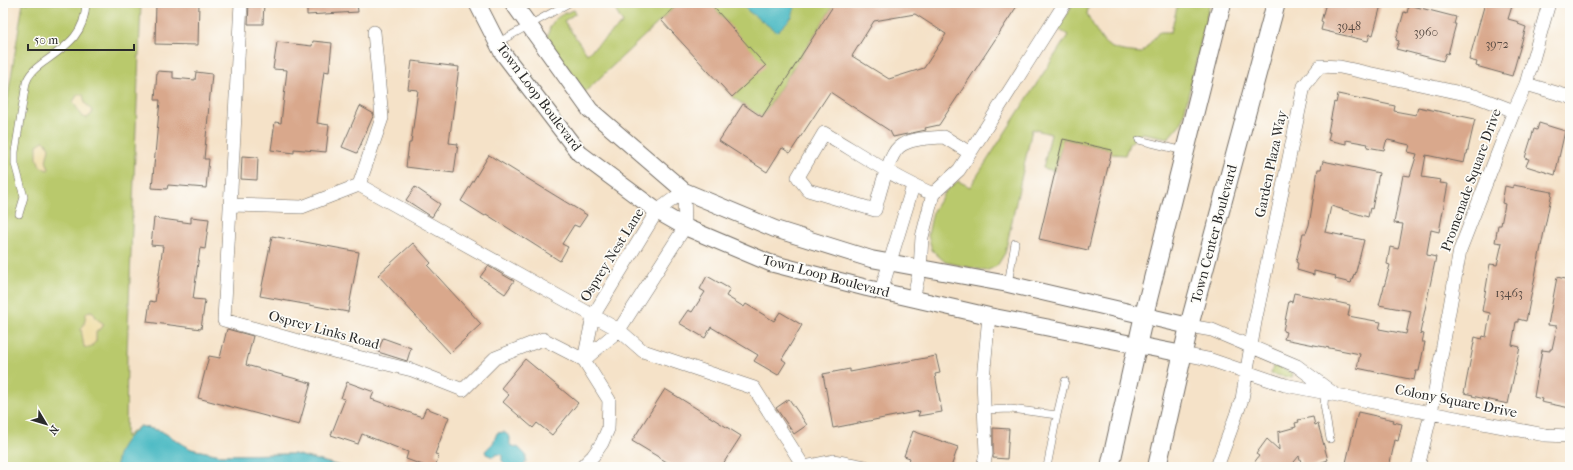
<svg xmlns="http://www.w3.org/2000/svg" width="1573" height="470" font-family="'IM FELL French Canon',serif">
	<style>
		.green { fill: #b9c96c; stroke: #727a4c }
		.sand { fill: #eeda9e; stroke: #8c8264 }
		.water { fill: #4ab9c3; stroke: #3a7277 }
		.building { fill: #d9a88c; fill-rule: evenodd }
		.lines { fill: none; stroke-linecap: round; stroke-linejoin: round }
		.service-casing { stroke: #726b62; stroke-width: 8 }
		.minor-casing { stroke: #726b62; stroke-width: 14 }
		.tertiary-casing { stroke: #726b62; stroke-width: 18 }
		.secondary-casing { stroke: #726b62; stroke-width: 20 }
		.service { stroke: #fff; stroke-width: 7 }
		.minor { stroke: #fff; stroke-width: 13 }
		.tertiary { stroke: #fff; stroke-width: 16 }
		.secondary { stroke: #fff; stroke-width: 18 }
		.labels { text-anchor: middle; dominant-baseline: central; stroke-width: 3.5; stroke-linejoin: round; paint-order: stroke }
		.number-label { font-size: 12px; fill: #564a43 }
		.street-label { font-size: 14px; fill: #2b2b2b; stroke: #fdfcf7 }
	</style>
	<rect width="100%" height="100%" fill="#fdfcf7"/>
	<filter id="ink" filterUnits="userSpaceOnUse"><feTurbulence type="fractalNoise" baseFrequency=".025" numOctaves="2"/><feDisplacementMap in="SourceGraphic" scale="8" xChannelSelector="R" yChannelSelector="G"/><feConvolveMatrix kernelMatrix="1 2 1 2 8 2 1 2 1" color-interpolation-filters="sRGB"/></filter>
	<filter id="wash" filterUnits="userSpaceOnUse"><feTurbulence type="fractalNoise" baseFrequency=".012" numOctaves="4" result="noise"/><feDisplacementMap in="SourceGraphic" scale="16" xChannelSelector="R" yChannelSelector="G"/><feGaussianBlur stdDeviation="0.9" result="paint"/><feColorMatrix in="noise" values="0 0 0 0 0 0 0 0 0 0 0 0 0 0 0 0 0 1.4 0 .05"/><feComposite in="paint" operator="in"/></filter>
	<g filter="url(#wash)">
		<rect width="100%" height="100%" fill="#f5e2c8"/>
		<path class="green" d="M23,3H141L127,353L126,437L140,426L161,431L191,449L220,455L294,454L344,467H3V127Z
			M611,3H679L585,92L547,38C551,20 556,16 574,10L576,13L564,21L587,54L623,23Z
			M710,3H835L762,117L732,97L694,55L728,23Z
			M1072,3H1089L1087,14C1105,46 1103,50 1142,53L1159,32H1171L1178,3H1210L1182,122L1168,138L1142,133L1129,144L1125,155L1111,154V150L1063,139L1055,171L1043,168L1051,134L1032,129L1005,253L997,266L986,271L945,262L932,250L928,235L933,211L945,192L958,181L970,187L1068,35L1058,29L1070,10Z
			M1274,363L1293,374L1292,378L1271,374Z"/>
		<path class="sand" d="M78,94L83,95L85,103L92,111V114L87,118L83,117L73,102Z
			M43,141L46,142L49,148L46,161L49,169L47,170L40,166L37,158V145Z
			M91,311L93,312L97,319L104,324L101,329L96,331V341L90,348L84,347L81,329C86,324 84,318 87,312Z"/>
		<path class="water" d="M742,3H796L792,17L777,32L748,11Z
			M140,426L161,431L191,449L220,455L294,454L344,467H117C115,449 128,437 140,426Z
			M504,432L510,437V445L519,448L526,455V462L523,467H508L502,461V455L497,454L493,457L486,454L485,451L493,443L497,433Z"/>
		<g id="blocks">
			<path class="building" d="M156,3H199L198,45L155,44Z
				M249,3H264L263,24H248Z
				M307,3H357L358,12L307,15Z
				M679,3H710L766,66L732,97L661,20Z
				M835,3H1019L939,125L925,128L926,130L893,137L890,131L830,92L790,153L782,148L767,172L719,141L743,104L762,117ZM915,14L946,34L924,68L889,79L852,56L874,21Z
				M1326,3H1373L1381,5L1373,35L1370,34L1368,41L1321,30L1323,22L1321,21Z
				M1485,3H1513L1508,19L1519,22L1518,24L1526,27L1512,76L1476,66L1477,62L1469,60Z
				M1409,5L1456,17L1454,24H1456L1448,54L1446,53L1443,61L1396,49L1399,41L1396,40L1404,12L1407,13Z
				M313,41L332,43L329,72L324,71L317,123L329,125L326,152L294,149V153L271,150L275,122L281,123L287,70L273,69L277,42L312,46Z
				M412,61L459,67L449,143L458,144L454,173L406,167L409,143H411L418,90L408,89Z
				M157,71L173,72V78L195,80L196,72L212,74L204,159H209L206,188L168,185L167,189L152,188L160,100H155Z
				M1338,94L1395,106L1394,111L1416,115L1418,107L1475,119L1467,154H1466L1464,163L1426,155L1422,177L1441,180L1440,183L1448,184L1439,232L1431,230L1427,252V255L1436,257L1420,333L1424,334L1422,342H1425L1419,371H1416L1414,380L1357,368L1360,354L1284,339L1286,332L1283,331L1289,301L1292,302L1294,293L1350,305L1348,316L1381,322L1379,329L1406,334L1411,311L1379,305L1390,265L1387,264L1390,247L1398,249L1399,246L1403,224L1394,223L1403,175L1410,176L1417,154L1408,152L1410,145L1388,140L1386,142L1384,150L1367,147L1368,144L1346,140V144L1328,140L1330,132H1328L1334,102L1336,103Z
				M360,106L374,114L357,153L342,147Z
				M1539,123L1565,131L1555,175L1526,166L1529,159L1525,158L1534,129L1537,130Z
				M1063,139L1112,150L1088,250L1039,239Z
				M489,155L587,215L579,227L574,225L562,244L568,247L560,261L486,214L485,216L461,201Z
				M242,156L258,157L257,180L241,179Z
				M1323,161L1379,173L1372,209L1370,208L1368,217L1331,206L1328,220L1325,232L1364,240L1355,275L1354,274L1351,283L1335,279L1336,276L1314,271V275L1297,270L1298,263L1296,262L1303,233H1306L1309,225L1318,169H1321Z
				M1513,185L1552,192L1526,321L1518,319V322H1516L1512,345L1520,347L1508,404L1472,396L1473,395L1464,393L1475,337L1482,339L1483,336L1486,337L1490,313L1482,311L1487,282L1490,264L1497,265L1502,243L1495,242L1498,225H1501L1505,204L1502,203L1505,186L1513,188Z
				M415,187L440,204L432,217L406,200Z
				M191,217L209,219L205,249L200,248L193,299L205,300L201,329L147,322L150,301L155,302L163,246L151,245L154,218L191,223Z
				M272,236L359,252L348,312L260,296Z
				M413,243L431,263L428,266L481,324L450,353L378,275Z
				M488,266L514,281L505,294L480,277Z
				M707,276L730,289L726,296L744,307L746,304L774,321L780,312L802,325L782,359L786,362L778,375L754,361L758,355L711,327L705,338L679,323L688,310L692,312L705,292L700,289Z
				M1557,277L1570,280V408L1541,402L1542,399L1534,397L1542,350L1550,351V349H1552L1557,326L1548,325Z
				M227,329L253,336L246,365L311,383L299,425L198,398L209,356L220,358Z
				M383,338L411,348L407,361L378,352Z
				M936,356L940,373L935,374L942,412L918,416L920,411L833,428L823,374L850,369V372Z
				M525,359L578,403L552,435L537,423L533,428L503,402L509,395L501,388Z
				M347,382L374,392L371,399L422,417L426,408L449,417L435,454L439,455L435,467H428L406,459L408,452L362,434L358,444L331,435L345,399L341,398Z
				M665,389L741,436L721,467H675L632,441Z
				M789,399L807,425L794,434L776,408Z
				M1358,412L1394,420L1393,422L1402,424L1398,441L1395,440L1389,467H1345Z
				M1313,417L1315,425L1318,424L1328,460L1310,466L1309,464L1302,465L1299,456L1290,467H1251L1259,456L1256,454L1267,439L1279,450L1278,432L1296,427L1295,423L1299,422L1298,420Z
				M993,428L1009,429L1007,459L993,458Z
				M913,431L958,447L951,467H907L910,458L904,456Z"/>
		</g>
	</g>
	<g filter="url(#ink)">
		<use href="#blocks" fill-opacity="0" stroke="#726b62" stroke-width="1"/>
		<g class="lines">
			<g class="service-casing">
				<path id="service" d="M497,43L569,3
					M1139,140L1184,151
					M19,214L24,197L15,164V152L26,83C29,73 36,68 44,62C68,45 85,34 86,3
					M1008,284L1015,243
					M1325,393L1324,405L1330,439
					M984,410L1011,409L1057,415L1047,467
					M1057,415L1065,381"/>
			</g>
			<g class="minor-casing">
				<path id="minor" d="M241,3L224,320L337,352L412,370L463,390L495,358L543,339L584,360L609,400L608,429L602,443L593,456L582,467
					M1526,84L1570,97
					M970,153L1065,3
					M359,185L619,330L643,351L754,388L804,467
					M230,205L302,207L359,185L382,118L374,32
					M881,291L913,186
					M913,299L920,269L922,237L933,194L959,170L970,153L944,137C931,138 909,138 899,147C888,156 879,196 875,210L808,190L798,177L824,133C860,154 895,178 933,194
					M1189,326L1212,330L1297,366L1333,393
					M1183,354L1208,359L1285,385L1545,435L1570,436
					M584,360L619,330L685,227L684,191
					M584,360L593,316L657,211L684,191
					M804,467L833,461L865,467
					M983,467L986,454L983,379L989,316
					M1217,467L1242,399L1255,322L1304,86L1320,66L1340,67L1475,96L1514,111
					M1418,467L1431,413L1460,250L1514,111L1526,84L1549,3"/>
			</g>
			<g class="tertiary-casing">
				<path id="tertiary" d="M477,3L502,52L579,153L657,211L685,227L770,263L867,288L989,316L1183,354
					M513,3L590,110L684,191L775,229L871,259L1008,284L1189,326"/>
			</g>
			<g class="secondary-casing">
				<path id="secondary" d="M1110,467L1144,315L1222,3
					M1157,467L1189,326L1276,3"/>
			</g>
			<use href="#service" class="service"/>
			<use href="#minor" class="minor"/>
			<use href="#tertiary" class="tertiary"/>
			<use href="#secondary" class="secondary"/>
		</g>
	</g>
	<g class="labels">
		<g class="number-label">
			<text x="1349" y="26">3948</text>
			<text x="1426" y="32">3960</text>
			<text x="1497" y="44">3972</text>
			<text x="1509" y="293">13463</text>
		</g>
		<g class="street-label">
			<text transform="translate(539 97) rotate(53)">Town Loop Boulevard</text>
			<text transform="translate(1271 164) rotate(-78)">Garden Plaza Way</text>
			<text transform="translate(1471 180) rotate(-70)">Promenade Square Drive</text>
			<text transform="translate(1214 234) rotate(-75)">Town Center Boulevard</text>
			<text transform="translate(612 255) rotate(-58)">Osprey Nest Lane</text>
			<text transform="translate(826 276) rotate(15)">Town Loop Boulevard</text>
			<text transform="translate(324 330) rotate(15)">Osprey Links Road</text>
			<text transform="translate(1456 401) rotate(11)">Colony Square Drive</text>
		</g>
	</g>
	<rect width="1573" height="470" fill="none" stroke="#fdfcf7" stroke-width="16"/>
	<g transform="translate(46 424) rotate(128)" stroke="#fdfcf7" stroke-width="3" paint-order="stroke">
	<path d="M0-3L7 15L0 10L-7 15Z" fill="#2b2b2b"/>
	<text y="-6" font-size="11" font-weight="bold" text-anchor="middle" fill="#2b2b2b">N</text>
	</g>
	<path d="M28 44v6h106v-6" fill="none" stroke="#2b2b2b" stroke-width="2"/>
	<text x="34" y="44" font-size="12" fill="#2b2b2b" stroke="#fdfcf7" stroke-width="3" paint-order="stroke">50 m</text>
</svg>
